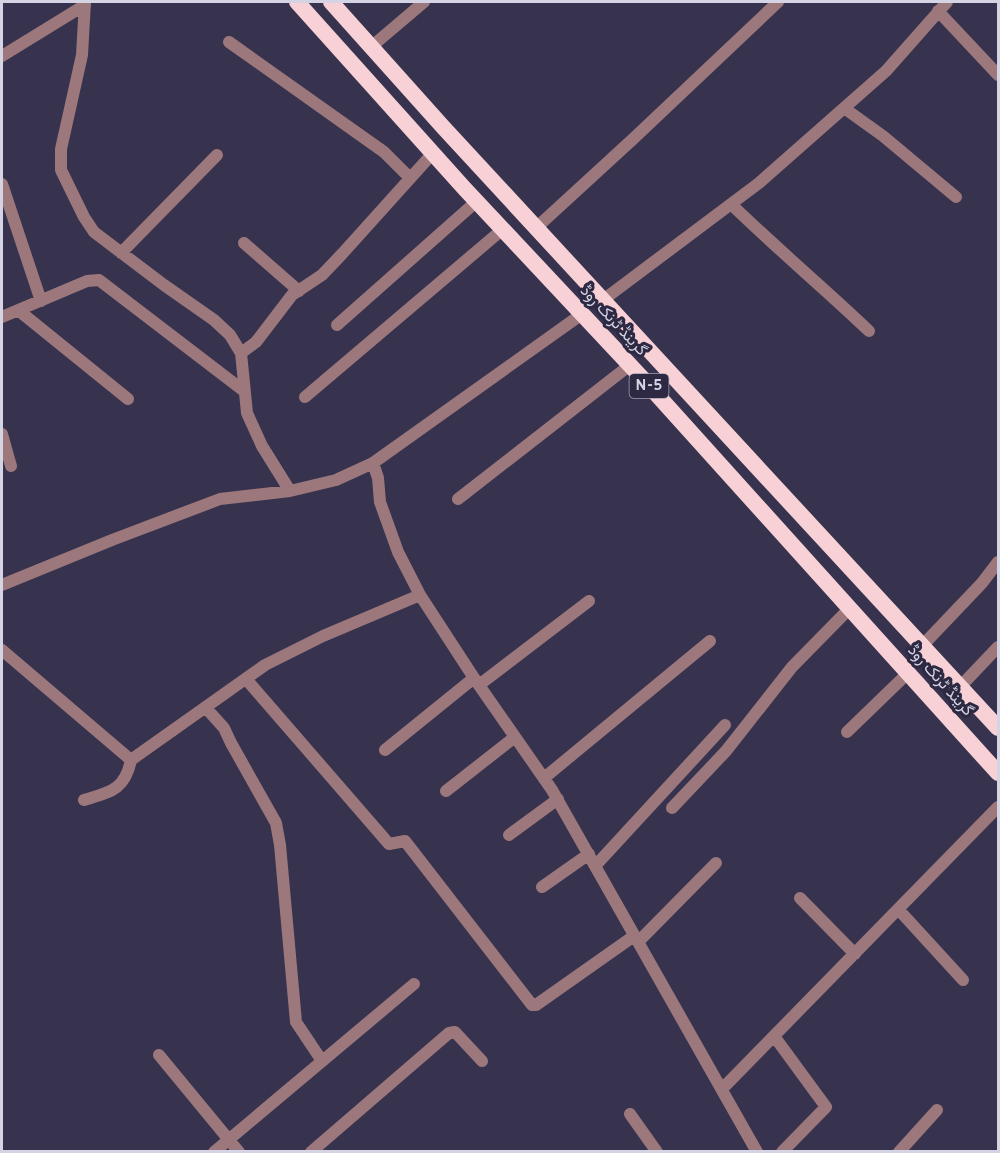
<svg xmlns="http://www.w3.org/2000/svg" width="1000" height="1153" font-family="Overpass,Vazirmatn,sans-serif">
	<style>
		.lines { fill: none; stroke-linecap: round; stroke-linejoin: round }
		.minor { stroke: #9c787c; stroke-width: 12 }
		.trunk { stroke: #f8d1d6; stroke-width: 16 }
		.labels { text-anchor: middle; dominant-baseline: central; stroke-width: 6; stroke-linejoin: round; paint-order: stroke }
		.shield { fill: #2d2943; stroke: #a3a1b4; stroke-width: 1.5 }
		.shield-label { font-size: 15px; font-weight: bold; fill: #d5d4e5 }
		.street-label { font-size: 16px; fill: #d5d4e5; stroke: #2d2943 }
	</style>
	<rect width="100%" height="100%" fill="#37334e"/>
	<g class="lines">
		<path class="minor" d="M85,2L82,55L61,149V170L84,217L94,232L164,285L214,320L230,335L241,353L247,413L262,446L290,491
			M938,11L998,75
			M229,42L384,152L410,178
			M371,47L424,2
			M2,56L85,5
			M844,108L883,136L956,197
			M2,184L41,301
			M731,204C776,248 824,288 869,331
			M536,228L633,139L778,2
			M244,243L299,291
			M121,253L217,155
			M603,300L759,183L886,71L947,2
			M18,310L128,399
			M2,317L87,281L99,280L244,391
			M337,325L477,201
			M241,353L256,342L292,295L322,275L342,254L433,153
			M305,397L503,229
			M2,434L11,466
			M373,463L378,478L380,502L398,552L420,595L474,678L552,790L757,1152
			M458,499L630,365
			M2,585L112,540L220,499L290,491L336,480L373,463L582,314
			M922,646L982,583L998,562
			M2,650L131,760C125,790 110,792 84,800
			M246,679L389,844L405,841L532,1005H536L634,936
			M479,685L589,601
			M960,687L998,647
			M206,708L224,728L231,743L276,823L280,845L296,1022L322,1061
			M847,732L908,673
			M385,750L474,678
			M131,760L265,665L323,636L420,595
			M544,778L710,641
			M446,791L515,737
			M672,808L726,751L792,667L850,608
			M509,835L558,799
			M596,865L725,725
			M542,887L589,854
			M800,898L855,954
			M898,909L963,980
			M638,942L716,863
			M774,1036L826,1107L782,1152
			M159,1055L239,1152
			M722,1089L998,807
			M630,1114L657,1152
			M214,1152L414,984
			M311,1152L449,1033L455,1032L482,1061
			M899,1152L937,1110"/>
		<path class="trunk" d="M297,2L464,188L642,378L998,773
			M331,2L443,127L998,728"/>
	</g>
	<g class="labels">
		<rect class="shield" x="629.5" y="374" width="39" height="24" rx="4.5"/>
		<g class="shield-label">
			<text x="649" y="386">N-5</text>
		</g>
		<g class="street-label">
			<text transform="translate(613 321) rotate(47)">گرینڈ ٹرنک روڈ</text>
			<text transform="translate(940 681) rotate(48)">گرینڈ ٹرنک روڈ</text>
		</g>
	</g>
	<rect width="1000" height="1153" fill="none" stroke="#d5d4e5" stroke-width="6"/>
</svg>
